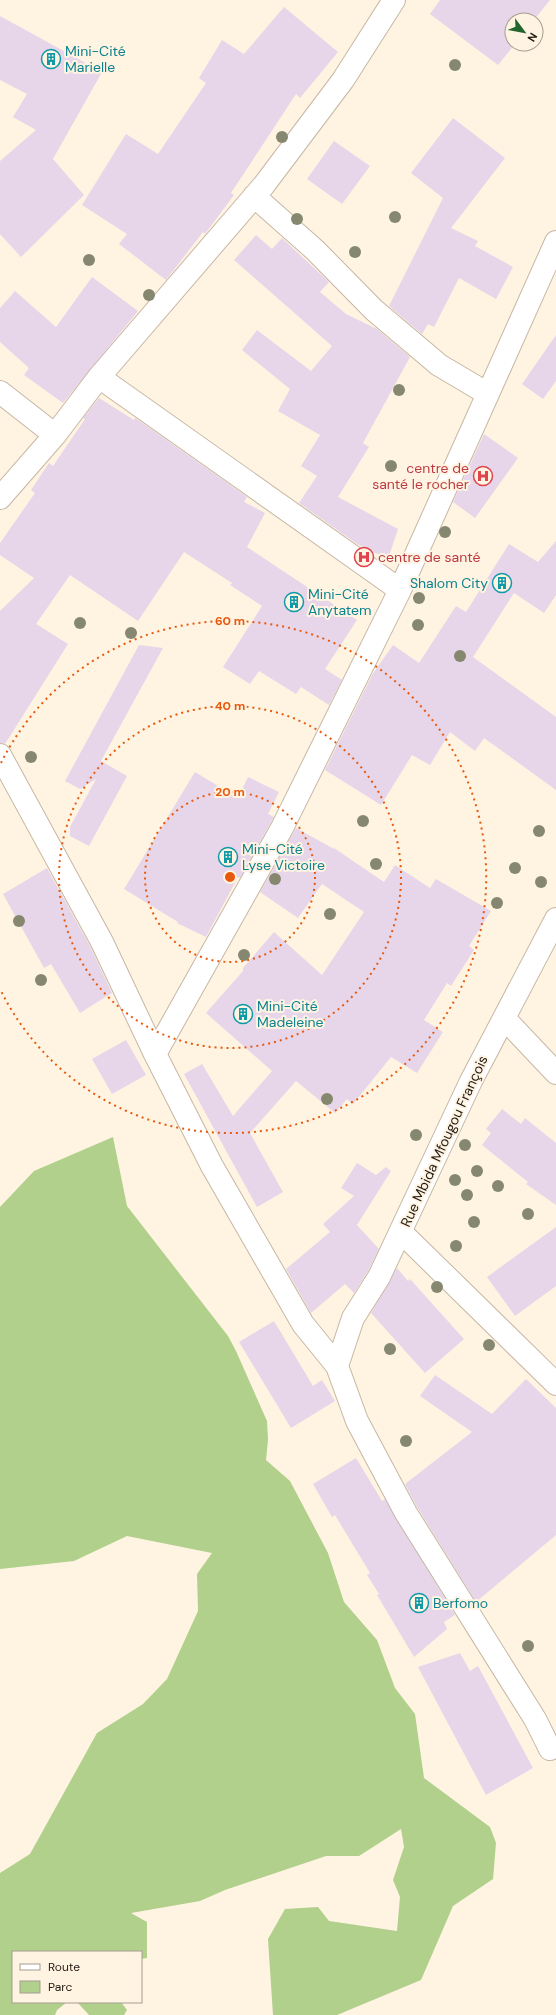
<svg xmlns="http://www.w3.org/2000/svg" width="556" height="2015" font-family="'DM Sans',sans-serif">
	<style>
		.green { fill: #b0d08c }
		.building { fill: #e7d6ea }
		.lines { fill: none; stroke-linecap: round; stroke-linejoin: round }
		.minor-casing { stroke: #c6b7a4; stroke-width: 24 }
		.minor { stroke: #fff; stroke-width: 22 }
		.tree { fill: #85886f }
		.ring { fill: none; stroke: #e8590c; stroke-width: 2; stroke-dasharray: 2 4 }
		.labels { text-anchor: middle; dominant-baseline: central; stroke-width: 4; stroke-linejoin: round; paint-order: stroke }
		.culture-label { font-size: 14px; fill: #0d838f; stroke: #fff3e2; text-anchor: start }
		.health-label { font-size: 14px; fill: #be3a42; stroke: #fff3e2; text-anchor: end }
		.street-label { font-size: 14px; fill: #211b14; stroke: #fff3e2 }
		.centre { fill: #e8590c; stroke: #fff3e2; stroke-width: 2 }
		.ring-label { font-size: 12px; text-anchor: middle; font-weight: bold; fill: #e8590c; stroke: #fff3e2; stroke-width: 4; stroke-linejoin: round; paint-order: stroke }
	</style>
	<rect width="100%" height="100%" fill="#fff3e2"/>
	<path class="green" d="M113,1137L127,1206L228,1336L236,1351L267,1421L268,1440L266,1460L290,1481L328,1553L344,1602L377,1640L395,1688L415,1714L424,1778L490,1827L496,1843L493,1879L453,1906L421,1980L337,2015H273L268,1939L285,1909L318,1907L329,1921L397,1931L400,1897L393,1880L404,1847L401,1829L359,1856H326L225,1890L200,1901L131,1913L147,1922V1958L141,1959V1952H13V2002H67L57,2010L55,2015H0V1873L30,1854L97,1733L143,1704L167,1679L198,1611L197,1574L212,1553L127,1536L74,1561L0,1569V1207L34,1171Z
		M77,2002H121L127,2010L124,2015H89Z"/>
	<path class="building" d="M440,0H550L534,20H512V44H515L498,65L430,14Z
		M284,7L338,52L300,98L296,94L231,193L234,195L205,234L203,232L166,280L119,244L127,234L82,205L126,134L158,154L206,83L199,78L222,40L244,54Z
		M0,16L102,72L53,159L84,195L21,257L0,234V161L36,130L13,117L27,94L0,80Z
		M453,118L505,158L451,228L478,241L475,246L513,267L496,299L459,278L434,327L428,324L422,334L389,306L443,198L411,173Z
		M334,141L370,166L342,204L307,179Z
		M256,235L272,249L282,238L329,282L320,292L346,314L377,329L410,357L363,443L369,447L338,497L398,529L388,559L357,544L299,503L317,476L301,466L320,435L278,411L290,389L242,350L257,330L311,371L332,346L234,260Z
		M92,277L138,311L63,403L24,375L29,368L0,342V308L15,291L56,327Z
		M556,335V381L543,399L522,384Z
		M99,398L134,420L135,418L144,424L247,497L244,502L265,513L247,547L357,620L325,669L342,680L329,705L301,687L296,694L259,671L250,684L223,667L262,606L230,585L232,583L184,552L138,621L70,575L36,624L68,644L5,744L0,743V611L34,578L0,555V543L35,493L31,490L49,463L53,466L85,419L83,418Z
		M484,434L518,458L475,518L453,502Z
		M556,541V595L544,613L514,593L473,657L556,717V790L484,738L475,751L450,732L430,765L412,755L381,805L325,770L372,675L393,645L419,663L456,606L466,612L509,544L538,562Z
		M139,645L163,648L101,761L127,776L89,846L70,836V827L96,779L80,789L65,781Z
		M195,772L238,798L248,777L279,792L268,814L274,817L271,822L240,878L238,877L206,937L177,923L178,922L124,889Z
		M296,828L334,849V848L384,882L395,865L430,888L436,879L491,911L469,946L474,950L451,986L447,983L424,1020L443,1032L417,1073L391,1057L353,1104L347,1099L335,1113L296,1081L250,1133L283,1192L257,1207L184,1074L202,1064L233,1116L272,1071L206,1013L243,971V968L274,932L322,975L364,912L322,884L298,918L260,892Z
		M47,868L91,948L112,993L80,1013L51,964L44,968L3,894Z
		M126,1040L146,1075L112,1094L92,1059Z
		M502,1109L521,1124L525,1118L556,1143V1205L526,1184L528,1182L482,1145L491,1133L486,1129Z
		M357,1163L376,1175L386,1167L391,1171L357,1225L379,1249L368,1271L354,1293L345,1284L311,1313L286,1269L330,1232L323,1224L354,1196L341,1188Z
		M556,1227V1286L515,1316L487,1277Z
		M397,1268L408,1281L410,1279L464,1339L425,1373L371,1313Z
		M274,1321L313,1386L322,1380L335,1401L291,1428L239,1342Z
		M435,1375L492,1414L526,1379L556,1408V1535L476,1602L417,1507L405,1484L472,1432L420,1396Z
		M356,1458L382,1501L385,1499L455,1615L444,1622L447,1629L414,1657L377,1595L379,1594L367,1575L370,1573L335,1515L332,1517L313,1484Z
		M460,1653L470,1671L478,1666L533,1768L486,1795L418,1667Z"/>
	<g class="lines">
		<g class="minor-casing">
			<path id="minor" d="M254,196L315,250L374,310L439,365L488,394
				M99,377L400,590
				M0,392L55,435
				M0,498L55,435L99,377L264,185L343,80L394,0
				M0,755L102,942L155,1054L212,1166L303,1324L337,1366L357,1421L406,1513L535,1719L550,1749
				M504,1018L556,1073
				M155,1054L282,828L400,590L556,242
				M401,1232L556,1384
				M337,1366L353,1318L379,1277L471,1081L556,919"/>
		</g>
		<use href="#minor" class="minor"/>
	</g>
	<g class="tree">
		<circle cx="455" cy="65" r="6"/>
		<circle cx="282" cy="137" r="6"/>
		<circle cx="395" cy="217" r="6"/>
		<circle cx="297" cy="219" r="6"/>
		<circle cx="355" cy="252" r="6"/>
		<circle cx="89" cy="260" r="6"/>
		<circle cx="149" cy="295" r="6"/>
		<circle cx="399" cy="390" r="6"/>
		<circle cx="391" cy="466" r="6"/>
		<circle cx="445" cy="532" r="6"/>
		<circle cx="419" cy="598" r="6"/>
		<circle cx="80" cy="623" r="6"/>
		<circle cx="418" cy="625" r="6"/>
		<circle cx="131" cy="633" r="6"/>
		<circle cx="460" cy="656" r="6"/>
		<circle cx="31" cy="757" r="6"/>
		<circle cx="363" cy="821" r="6"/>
		<circle cx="539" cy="831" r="6"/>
		<circle cx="376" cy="864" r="6"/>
		<circle cx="515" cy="868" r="6"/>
		<circle cx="275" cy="879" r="6"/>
		<circle cx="541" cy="882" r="6"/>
		<circle cx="497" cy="903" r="6"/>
		<circle cx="330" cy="914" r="6"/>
		<circle cx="19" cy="921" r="6"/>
		<circle cx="244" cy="955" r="6"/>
		<circle cx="41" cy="980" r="6"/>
		<circle cx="327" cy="1099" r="6"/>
		<circle cx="416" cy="1135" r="6"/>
		<circle cx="465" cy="1145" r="6"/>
		<circle cx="477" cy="1171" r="6"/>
		<circle cx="455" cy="1180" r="6"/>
		<circle cx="498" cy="1186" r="6"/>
		<circle cx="467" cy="1195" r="6"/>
		<circle cx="528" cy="1214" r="6"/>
		<circle cx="474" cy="1222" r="6"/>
		<circle cx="456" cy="1246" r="6"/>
		<circle cx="437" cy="1287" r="6"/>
		<circle cx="489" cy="1345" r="6"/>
		<circle cx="390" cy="1349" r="6"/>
		<circle cx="406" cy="1441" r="6"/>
		<circle cx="528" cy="1646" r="6"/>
	</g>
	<g class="ring">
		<circle cx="230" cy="877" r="85"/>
		<circle cx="230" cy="877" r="171"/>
		<path d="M1 763A256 256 0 1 1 1 991"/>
	</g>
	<defs>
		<g id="building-ring" transform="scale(1)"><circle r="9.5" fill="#fff3e2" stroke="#0f9aa8" stroke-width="1.5"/><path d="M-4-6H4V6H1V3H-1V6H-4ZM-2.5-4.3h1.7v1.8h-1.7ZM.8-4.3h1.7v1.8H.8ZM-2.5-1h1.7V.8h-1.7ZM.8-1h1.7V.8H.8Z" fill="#0f9aa8"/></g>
		<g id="hospital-ring" transform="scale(1)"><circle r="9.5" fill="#fff3e2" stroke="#e0444e" stroke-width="1.5"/><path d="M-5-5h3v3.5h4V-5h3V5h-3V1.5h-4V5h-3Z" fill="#e0444e"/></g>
	</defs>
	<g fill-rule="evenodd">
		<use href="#building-ring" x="51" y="59"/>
		<use href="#hospital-ring" x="483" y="476"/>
		<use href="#hospital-ring" x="364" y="557"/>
		<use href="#building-ring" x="502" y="583"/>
		<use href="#building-ring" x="294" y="602"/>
		<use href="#building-ring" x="228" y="857"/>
		<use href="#building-ring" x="243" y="1014"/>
		<use href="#building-ring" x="419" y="1603"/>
	</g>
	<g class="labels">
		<g class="culture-label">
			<text x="65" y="51">Mini-Cité<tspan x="65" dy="16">Marielle</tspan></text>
			<text x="488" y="583" text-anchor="end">Shalom City</text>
			<text x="308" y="594">Mini-Cité<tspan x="308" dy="16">Anytatem</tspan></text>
			<text x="242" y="849">Mini-Cité<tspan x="242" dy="16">Lyse Victoire</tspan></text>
			<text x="257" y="1006">Mini-Cité<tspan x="257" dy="16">Madeleine</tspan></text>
			<text x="433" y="1603">Berfomo</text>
		</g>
		<g class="health-label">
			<text x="469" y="468">centre de<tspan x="469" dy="16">santé le rocher</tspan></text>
			<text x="378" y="557" text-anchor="start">centre de santé</text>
		</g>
		<g class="street-label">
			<text transform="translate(444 1141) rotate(-65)">Rue Mbida Mfougou François</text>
		</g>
	</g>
	<circle cx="230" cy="877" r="6" class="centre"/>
	<g class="ring-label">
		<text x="230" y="625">60 m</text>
		<text x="230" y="710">40 m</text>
		<text x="230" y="796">20 m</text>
	</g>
	<rect x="12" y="1951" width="130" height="52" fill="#fff3e2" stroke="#a69d90"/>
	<rect x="20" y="1964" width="20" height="6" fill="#ffffff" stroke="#a69d90"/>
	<text x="48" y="1971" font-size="12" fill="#211b14">Route</text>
	<rect x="20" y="1981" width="20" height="12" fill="#b0d08c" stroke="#a69d90"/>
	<text x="48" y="1991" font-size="12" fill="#211b14">Parc</text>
	<g transform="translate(524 32) rotate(122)"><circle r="19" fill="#fff3e2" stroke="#a69d90"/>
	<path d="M0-3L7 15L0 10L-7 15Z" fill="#23652f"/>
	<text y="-6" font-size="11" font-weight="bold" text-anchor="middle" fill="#211b14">N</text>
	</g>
</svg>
